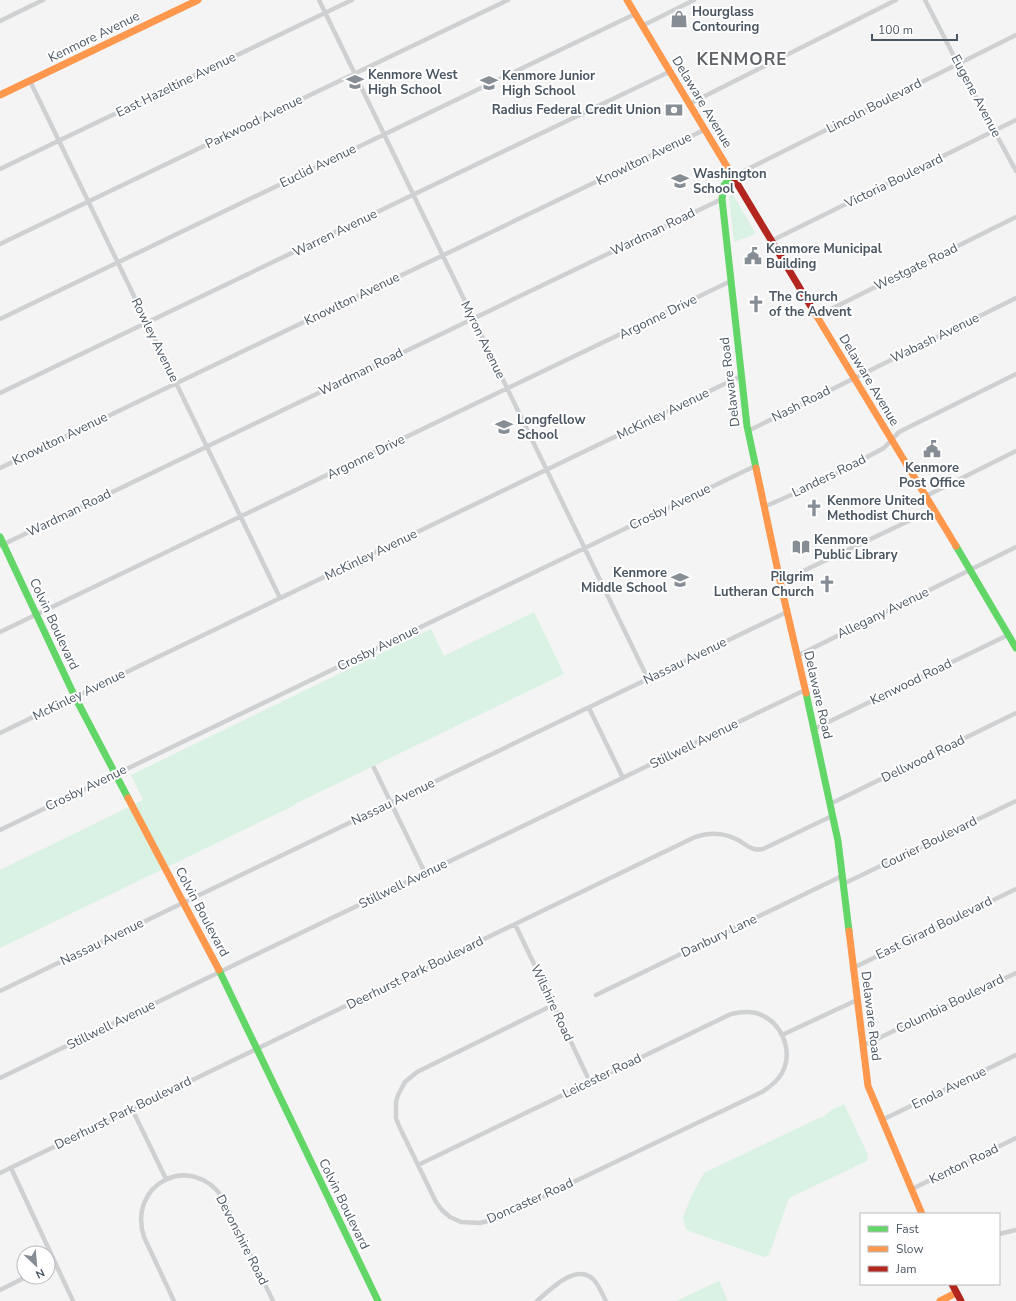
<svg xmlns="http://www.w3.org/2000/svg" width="1016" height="1301" font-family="'Nunito Sans',sans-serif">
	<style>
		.green { fill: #d9f2e3 }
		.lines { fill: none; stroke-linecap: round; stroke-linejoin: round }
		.street { stroke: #ced0d2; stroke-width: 4.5 }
		.fast { stroke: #63d668; stroke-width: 7 }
		.slow { stroke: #ff974d; stroke-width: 7 }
		.jam { stroke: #b3261e; stroke-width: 7 }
		.labels { text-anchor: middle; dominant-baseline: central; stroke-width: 4; stroke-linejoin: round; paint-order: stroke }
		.poi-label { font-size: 13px; font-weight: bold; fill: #4a5661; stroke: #fff; text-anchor: start }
		.street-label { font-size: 13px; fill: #4a5661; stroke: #fff }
		.district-label { font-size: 17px; font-weight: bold; letter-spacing: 1px; fill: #5f6368; stroke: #fff }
	</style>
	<rect width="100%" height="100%" fill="#f4f4f4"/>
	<path class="green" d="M733,195L756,234L734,242L729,196Z
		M534,612L564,674L295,804V805L0,948V870L143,800L131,775L431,629L444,656Z
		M844,1104L868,1155L867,1161L789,1198L769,1255L764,1257L686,1230L683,1217L692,1195L704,1173L821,1117L822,1118L833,1109Z
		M719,1281L728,1301H676Z"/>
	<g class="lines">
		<path class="street" d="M319,0L648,679
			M925,0L958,64L1016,171
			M0,21L43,0
			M642,26L694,0
			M30,81L280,598
			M689,104L896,0
			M0,169L352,0
			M732,177L1016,35
			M771,241L1016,120
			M0,244L508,0
			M817,316L1016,217
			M0,319L635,14
			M0,393L669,72
			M748,431L1016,298
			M0,468L704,130
			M926,496L1016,451
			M764,507L818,483L884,448L899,432L1016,374
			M0,546L722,199
			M780,582L934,509
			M0,632L731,281
			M797,656L1016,547
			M589,708L623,778
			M814,729L1008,635
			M0,733L741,376
			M374,768L425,873
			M830,804L1016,713
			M0,830L755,466
			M843,884L1016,801
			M515,924L590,1082
			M853,968L1016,889
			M0,991L787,612
			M596,995L842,876
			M782,1035L857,1000
			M862,1046L1016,973
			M0,1078L805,690
			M132,1109L166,1179
			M882,1120L1016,1055
			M418,1165L731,1014C739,1012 747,1011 756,1013C781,1020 794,1050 782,1073C777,1082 770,1087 762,1092L496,1219L480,1223L461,1222L450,1217L442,1210L436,1202L399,1126L396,1118V1102L398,1095L405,1082L417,1072L553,1005
			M11,1168L73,1301
			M0,1173L695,837C710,832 724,832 738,840C747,845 751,851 763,849L832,816
			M912,1189L1016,1138
			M999,1234L1016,1230
			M48,1266L55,1263
			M0,1290L26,1277
			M174,1301L144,1237C127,1184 191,1151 223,1198L273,1301
			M537,1301C550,1290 575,1263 593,1279C599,1285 602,1294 606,1301"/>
		<path class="fast" d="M732,177L724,185L722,199L747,426L756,468
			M0,537L75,697L128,798
			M956,546L1016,648
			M806,693L838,841L849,931
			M219,970L378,1301"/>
		<path class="slow" d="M627,0L732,175
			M0,95L198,0
			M810,305L956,546
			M756,468L782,590L806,693
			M128,798L219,970
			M849,931L868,1086L922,1214
			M940,1301L956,1293"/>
		<path class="jam" d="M732,175L810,305
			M952,1284L961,1301"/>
	</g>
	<defs>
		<g id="shop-bare" transform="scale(1.38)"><path d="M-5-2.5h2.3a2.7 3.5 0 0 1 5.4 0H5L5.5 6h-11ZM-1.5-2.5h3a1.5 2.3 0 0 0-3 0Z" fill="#868d94" stroke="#fff" stroke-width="2.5" paint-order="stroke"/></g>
		<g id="school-bare" transform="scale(1.38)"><path d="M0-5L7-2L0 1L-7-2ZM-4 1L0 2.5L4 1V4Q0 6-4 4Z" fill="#868d94" stroke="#fff" stroke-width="2.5" paint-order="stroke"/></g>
		<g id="bank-bare" transform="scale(1.38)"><path d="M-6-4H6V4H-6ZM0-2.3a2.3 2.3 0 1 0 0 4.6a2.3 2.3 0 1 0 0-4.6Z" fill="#868d94" stroke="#fff" stroke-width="2.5" paint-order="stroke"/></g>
		<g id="civic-bare" transform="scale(1.38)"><path d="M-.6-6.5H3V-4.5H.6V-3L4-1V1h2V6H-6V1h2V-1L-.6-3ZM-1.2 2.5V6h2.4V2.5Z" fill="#868d94" stroke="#fff" stroke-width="2.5" paint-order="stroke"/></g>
		<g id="church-bare" transform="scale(1.38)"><path d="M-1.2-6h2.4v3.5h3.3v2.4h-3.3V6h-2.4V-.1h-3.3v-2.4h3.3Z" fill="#868d94" stroke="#fff" stroke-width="2.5" paint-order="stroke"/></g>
		<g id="library-bare" transform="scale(1.38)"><path d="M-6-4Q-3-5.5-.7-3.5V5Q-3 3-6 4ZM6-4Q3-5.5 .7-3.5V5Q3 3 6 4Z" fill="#868d94" stroke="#fff" stroke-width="2.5" paint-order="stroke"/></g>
	</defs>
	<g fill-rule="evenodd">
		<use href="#shop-bare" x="679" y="19"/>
		<use href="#school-bare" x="355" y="82"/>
		<use href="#school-bare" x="489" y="83"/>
		<use href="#bank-bare" x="674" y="110"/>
		<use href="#school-bare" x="680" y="181"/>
		<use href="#civic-bare" x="753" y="256"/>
		<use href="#church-bare" x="756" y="304"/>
		<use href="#school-bare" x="504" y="427"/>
		<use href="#civic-bare" x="932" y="449"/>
		<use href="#church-bare" x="814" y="508"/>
		<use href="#library-bare" x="801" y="547"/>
		<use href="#school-bare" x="680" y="580"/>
		<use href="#church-bare" x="827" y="584"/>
	</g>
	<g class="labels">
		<g class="poi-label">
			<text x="692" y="12">Hourglass<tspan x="692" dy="15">Contouring</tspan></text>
			<text x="368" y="75">Kenmore West<tspan x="368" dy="15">High School</tspan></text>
			<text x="502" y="76">Kenmore Junior<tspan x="502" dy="15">High School</tspan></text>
			<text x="661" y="110" text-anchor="end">Radius Federal Credit Union</text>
			<text x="693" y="174">Washington<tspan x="693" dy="15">School</tspan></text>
			<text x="766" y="249">Kenmore Municipal<tspan x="766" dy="15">Building</tspan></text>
			<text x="769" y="297">The Church<tspan x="769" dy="15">of the Advent</tspan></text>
			<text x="517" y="420">Longfellow<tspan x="517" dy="15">School</tspan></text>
			<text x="932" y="468" text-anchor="middle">Kenmore<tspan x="932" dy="15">Post Office</tspan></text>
			<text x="827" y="501">Kenmore United<tspan x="827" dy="15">Methodist Church</tspan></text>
			<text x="814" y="540">Kenmore<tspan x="814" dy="15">Public Library</tspan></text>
			<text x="667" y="573" text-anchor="end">Kenmore<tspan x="667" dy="15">Middle School</tspan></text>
			<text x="814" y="577" text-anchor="end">Pilgrim<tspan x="814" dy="15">Lutheran Church</tspan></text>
		</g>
		<g class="street-label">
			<text transform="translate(94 37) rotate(-26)">Kenmore Avenue</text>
			<text transform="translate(176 85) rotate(-26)">East Hazeltine Avenue</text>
			<text transform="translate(976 96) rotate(62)">Eugene Avenue</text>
			<text transform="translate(702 102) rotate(59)">Delaware Avenue</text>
			<text transform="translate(874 106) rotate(-27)">Lincoln Boulevard</text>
			<text transform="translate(254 122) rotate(-26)">Parkwood Avenue</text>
			<text transform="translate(644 159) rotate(-26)">Knowlton Avenue</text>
			<text transform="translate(318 166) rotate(-26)">Euclid Avenue</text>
			<text transform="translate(894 181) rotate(-26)">Victoria Boulevard</text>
			<text transform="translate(653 232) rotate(-26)">Wardman Road</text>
			<text transform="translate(335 233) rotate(-26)">Warren Avenue</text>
			<text transform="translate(916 267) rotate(-26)">Westgate Road</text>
			<text transform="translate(352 299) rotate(-26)">Knowlton Avenue</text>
			<text transform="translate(658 317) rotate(-26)">Argonne Drive</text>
			<text transform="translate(935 338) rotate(-26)">Wabash Avenue</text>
			<text transform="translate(155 340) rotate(64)">Rowley Avenue</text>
			<text transform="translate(483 340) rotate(64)">Myron Avenue</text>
			<text transform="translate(361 372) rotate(-26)">Wardman Road</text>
			<text transform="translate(869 380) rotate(59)">Delaware Avenue</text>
			<text transform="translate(730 382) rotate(-97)">Delaware Road</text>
			<text transform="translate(801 404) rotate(-27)">Nash Road</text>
			<text transform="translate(663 414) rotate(-26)">McKinley Avenue</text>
			<text transform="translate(60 439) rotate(-26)">Knowlton Avenue</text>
			<text transform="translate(366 457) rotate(-26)">Argonne Drive</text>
			<text transform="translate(829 476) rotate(-26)">Landers Road</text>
			<text transform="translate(670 507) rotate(-26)">Crosby Avenue</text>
			<text transform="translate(69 513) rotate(-26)">Wardman Road</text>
			<text transform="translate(371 555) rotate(-26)">McKinley Avenue</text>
			<text transform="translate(883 613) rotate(-26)">Allegany Avenue</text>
			<text transform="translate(54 624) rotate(65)">Colvin Boulevard</text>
			<text transform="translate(378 648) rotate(-26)">Crosby Avenue</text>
			<text transform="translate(685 661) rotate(-26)">Nassau Avenue</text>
			<text transform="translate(911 682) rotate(-26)">Kenwood Road</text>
			<text transform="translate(79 695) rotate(-26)">McKinley Avenue</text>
			<text transform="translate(818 695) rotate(77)">Delaware Road</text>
			<text transform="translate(694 744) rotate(-26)">Stillwell Avenue</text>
			<text transform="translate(923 759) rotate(-26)">Dellwood Road</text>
			<text transform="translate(86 788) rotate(-26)">Crosby Avenue</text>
			<text transform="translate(393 802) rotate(-26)">Nassau Avenue</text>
			<text transform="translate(929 843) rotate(-26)">Courier Boulevard</text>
			<text transform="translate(403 884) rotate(-26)">Stillwell Avenue</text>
			<text transform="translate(202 912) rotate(62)">Colvin Boulevard</text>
			<text transform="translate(934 928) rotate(-26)">East Girard Boulevard</text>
			<text transform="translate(719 936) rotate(-26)">Danbury Lane</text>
			<text transform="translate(102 942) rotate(-26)">Nassau Avenue</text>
			<text transform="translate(415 973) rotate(-26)">Deerhurst Park Boulevard</text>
			<text transform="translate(552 1003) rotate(65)">Wilshire Road</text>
			<text transform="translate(950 1004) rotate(-26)">Columbia Boulevard</text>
			<text transform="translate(871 1016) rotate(83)">Delaware Road</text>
			<text transform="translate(111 1025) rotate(-26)">Stillwell Avenue</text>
			<text transform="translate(602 1076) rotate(-26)">Leicester Road</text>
			<text transform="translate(949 1088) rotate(-26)">Enola Avenue</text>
			<text transform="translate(123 1113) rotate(-26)">Deerhurst Park Boulevard</text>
			<text transform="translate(964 1164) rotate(-26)">Kenton Road</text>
			<text transform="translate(530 1201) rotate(-24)">Doncaster Road</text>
			<text transform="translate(344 1204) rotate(64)">Colvin Boulevard</text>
			<text transform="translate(242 1240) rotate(63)">Devonshire Road</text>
		</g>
		<g class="district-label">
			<text x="742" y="59">KENMORE</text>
		</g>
	</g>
	<rect x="860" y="1213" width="140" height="72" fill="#ffffff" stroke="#b7bbc0"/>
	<rect x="868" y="1226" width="20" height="6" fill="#63d668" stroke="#b7bbc0"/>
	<text x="896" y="1233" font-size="12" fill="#4a5661">Fast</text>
	<rect x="868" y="1246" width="20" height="6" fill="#ff974d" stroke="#b7bbc0"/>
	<text x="896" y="1253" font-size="12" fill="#4a5661">Slow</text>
	<rect x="868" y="1266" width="20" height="6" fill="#b3261e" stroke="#b7bbc0"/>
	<text x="896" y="1273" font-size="12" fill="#4a5661">Jam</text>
	<g transform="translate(36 1265) rotate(154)"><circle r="19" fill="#ffffff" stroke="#b7bbc0"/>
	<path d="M0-3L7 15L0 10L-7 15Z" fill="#868d94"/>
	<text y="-6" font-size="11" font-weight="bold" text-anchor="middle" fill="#4a5661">N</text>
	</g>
	<path d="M872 34v6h85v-6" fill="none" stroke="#4a5661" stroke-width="2"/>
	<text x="878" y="34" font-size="12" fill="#4a5661" stroke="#ffffff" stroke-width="3" paint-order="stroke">100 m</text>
</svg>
